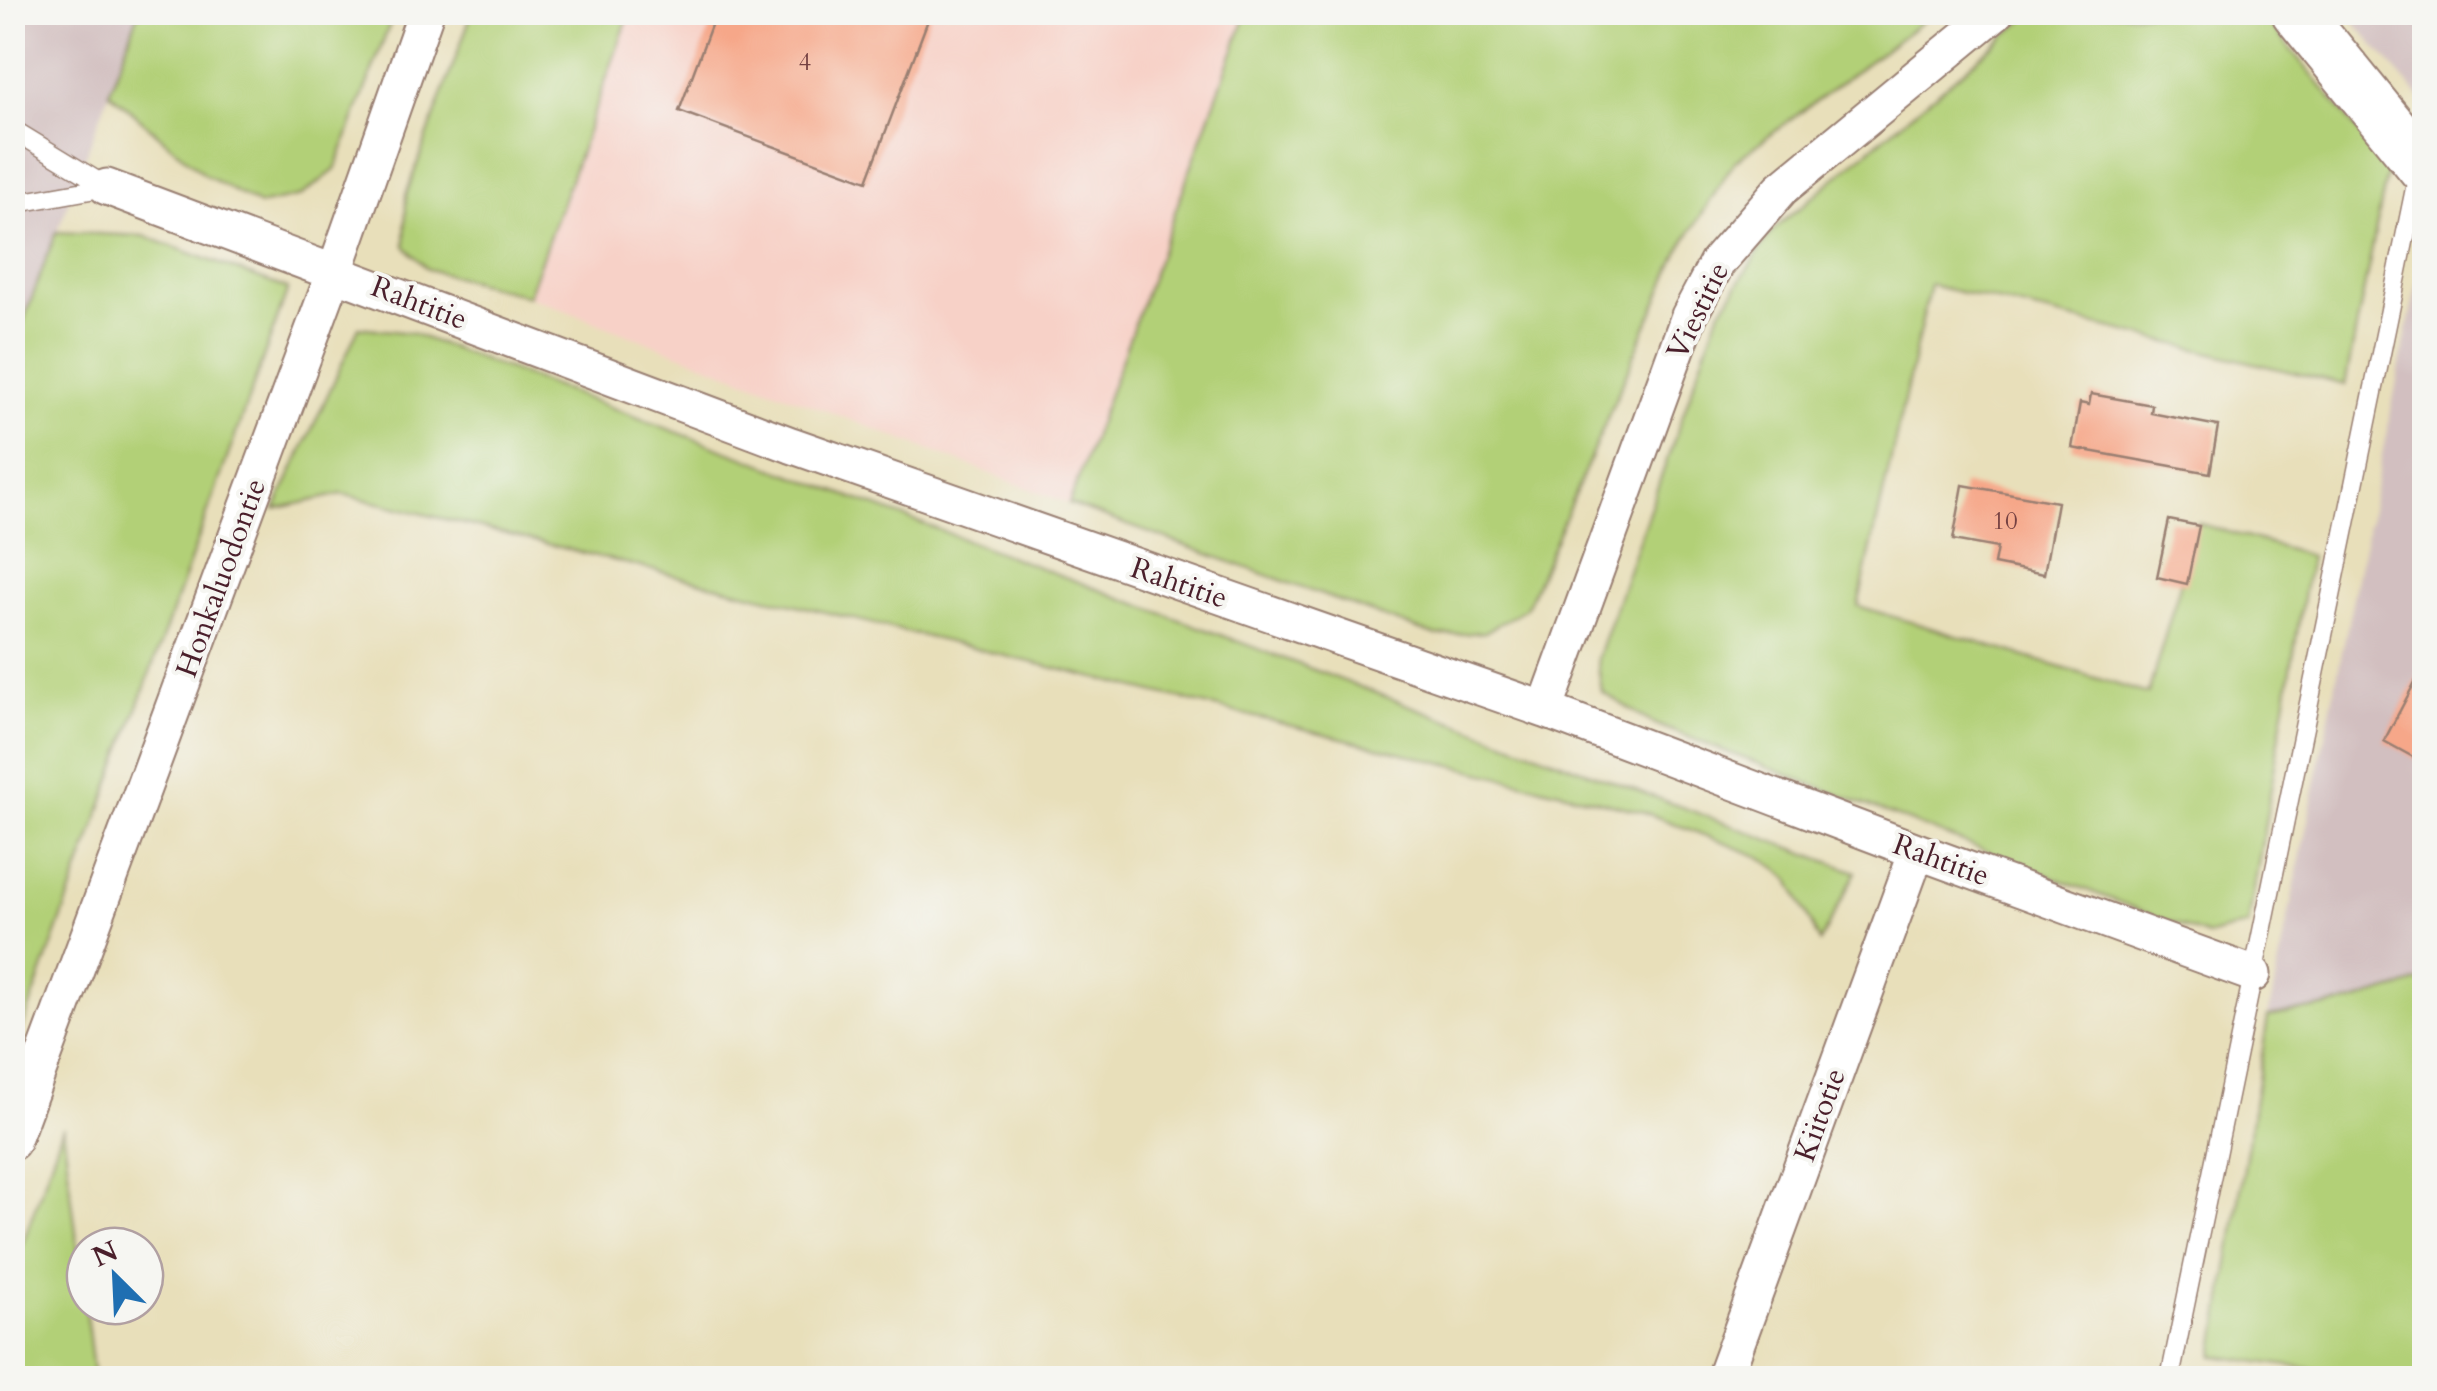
<svg xmlns="http://www.w3.org/2000/svg" width="2437" height="1391" font-family="Cardo,serif">
	<style>
		.built { fill: #f7d1c7 }
		.industrial { fill: #d2bfc0 }
		.green { fill: #b2d077; stroke: #7e7851; stroke-width: 2.5 }
		.building { fill: #f6a789 }
		.lines { fill: none; stroke-linecap: round; stroke-linejoin: round }
		.lane-casing { stroke: #997f72; stroke-width: 21 }
		.street-casing { stroke: #997f72; stroke-width: 39 }
		.secondary-casing { stroke: #997f72; stroke-width: 54 }
		.lane { stroke: #fff; stroke-width: 18 }
		.street { stroke: #fff; stroke-width: 35 }
		.secondary { stroke: #fff; stroke-width: 50 }
		.labels { text-anchor: middle; dominant-baseline: central; stroke-width: 8; stroke-linejoin: round; paint-order: stroke }
		.number-label { font-size: 25px; fill: #754142 }
		.street-label { font-size: 30px; fill: #4a1f2b; stroke: #f6f6f2 }
	</style>
	<rect width="100%" height="100%" fill="#f6f6f2"/>
	<filter id="ink" filterUnits="userSpaceOnUse"><feTurbulence type="fractalNoise" baseFrequency=".01" numOctaves="2"/><feDisplacementMap in="SourceGraphic" scale="20" xChannelSelector="R" yChannelSelector="G"/><feConvolveMatrix kernelMatrix="1 2 1 2 8 2 1 2 1" color-interpolation-filters="sRGB"/></filter>
	<filter id="wash" filterUnits="userSpaceOnUse"><feTurbulence type="fractalNoise" baseFrequency=".0048" numOctaves="4" result="noise"/><feDisplacementMap in="SourceGraphic" scale="40" xChannelSelector="R" yChannelSelector="G"/><feGaussianBlur stdDeviation="2.25" result="paint"/><feColorMatrix in="noise" values="0 0 0 0 0 0 0 0 0 0 0 0 0 0 0 0 0 1.4 0 .05"/><feComposite in="paint" operator="in"/></filter>
	<g filter="url(#wash)">
		<rect width="100%" height="100%" fill="#e8dfba"/>
		<path class="built" d="M630,13H1247L1069,504L528,296Z"/>
		<path class="industrial" d="M13,13H139L13,350Z
			M2346,13H2424V103L2409,85Z
			M2424,247V980L2356,1001L2268,1017Z"/>
		<path class="green" d="M139,12H394V13L335,170L301,196L259,205L205,175L109,92Z
			M472,13H630L528,296L427,269L405,246L406,195Z
			M1247,13V12L1934,13L1734,162L1678,253L1526,608L1485,632L1436,636L1069,504Z
			M2032,13H2261L2388,168L2345,385L1930,285L1858,606L2148,694L2198,523L2310,556L2248,925L2207,936L1654,724L1602,692L1597,659L1718,315L1772,231Z
			M56,232L144,236L288,289L13,1054V350Z
			M359,327L411,333L1856,872L1820,942L1789,878L1761,857L1644,812L342,494L275,509Z
			M2424,980V1378H2379L2214,1356L2268,1017L2356,1001Z
			M63,1127L94,1378H13V1271Z"/>
		<g id="blocks">
			<path class="building" d="M716,12H931L867,181L679,111Z
				M2091,394L2152,405L2151,413L2218,426L2210,473L2072,448L2080,403L2089,405Z
				M1963,485L2057,502L2044,574L1994,564L1997,548L1953,540Z
				M2169,520L2199,526L2187,584L2157,577Z
				M2424,665V763L2384,741Z"/>
		</g>
	</g>
	<g filter="url(#ink)">
		<use href="#blocks" fill-opacity="0" stroke="#997f72" stroke-width="2.5"/>
		<g class="lines">
			<g class="lane-casing">
				<path id="lane" d="M12,129L107,187
					M12,204L107,187
					M2170,1378L2419,169"/>
			</g>
			<g class="street-casing">
				<path id="street" d="M107,187L791,445L1545,710L1917,851L2253,974
					M1545,710L1689,316L1717,263L1781,189L1996,12
					M12,1142L335,271L426,12
					M1724,1378L1917,851"/>
			</g>
			<g class="secondary-casing">
				<path id="secondary" d="M2297,12L2424,168"/>
			</g>
			<use href="#lane" class="lane"/>
			<use href="#street" class="street"/>
			<use href="#secondary" class="secondary"/>
		</g>
	</g>
	<g class="labels">
		<g class="number-label">
			<text x="805" y="62">4</text>
			<text x="2005" y="521">10</text>
		</g>
		<g class="street-label">
			<text transform="translate(419 303) rotate(21)">Rahtitie</text>
			<text transform="translate(1698 311) rotate(-64)">Viestitie</text>
			<text transform="translate(221 578) rotate(-70)">Honkaluodontie</text>
			<text transform="translate(1179 583) rotate(19)">Rahtitie</text>
			<text transform="translate(1941 860) rotate(20)">Rahtitie</text>
			<text transform="translate(1820 1115) rotate(-70)">Kiitotie</text>
		</g>
	</g>
	<rect width="2437" height="1391" fill="none" stroke="#f6f6f2" stroke-width="50"/>
	<g transform="translate(115 1276) rotate(336)"><circle r="48" fill="#f6f6f2" stroke="#b1a0a2" stroke-width="2.5"/>
	<path d="M0-8L18 38L0 25L-18 38Z" fill="#1f6fb2"/>
	<text y="-15" font-size="28" font-weight="bold" text-anchor="middle" fill="#4a1f2b">N</text>
	</g>
</svg>
